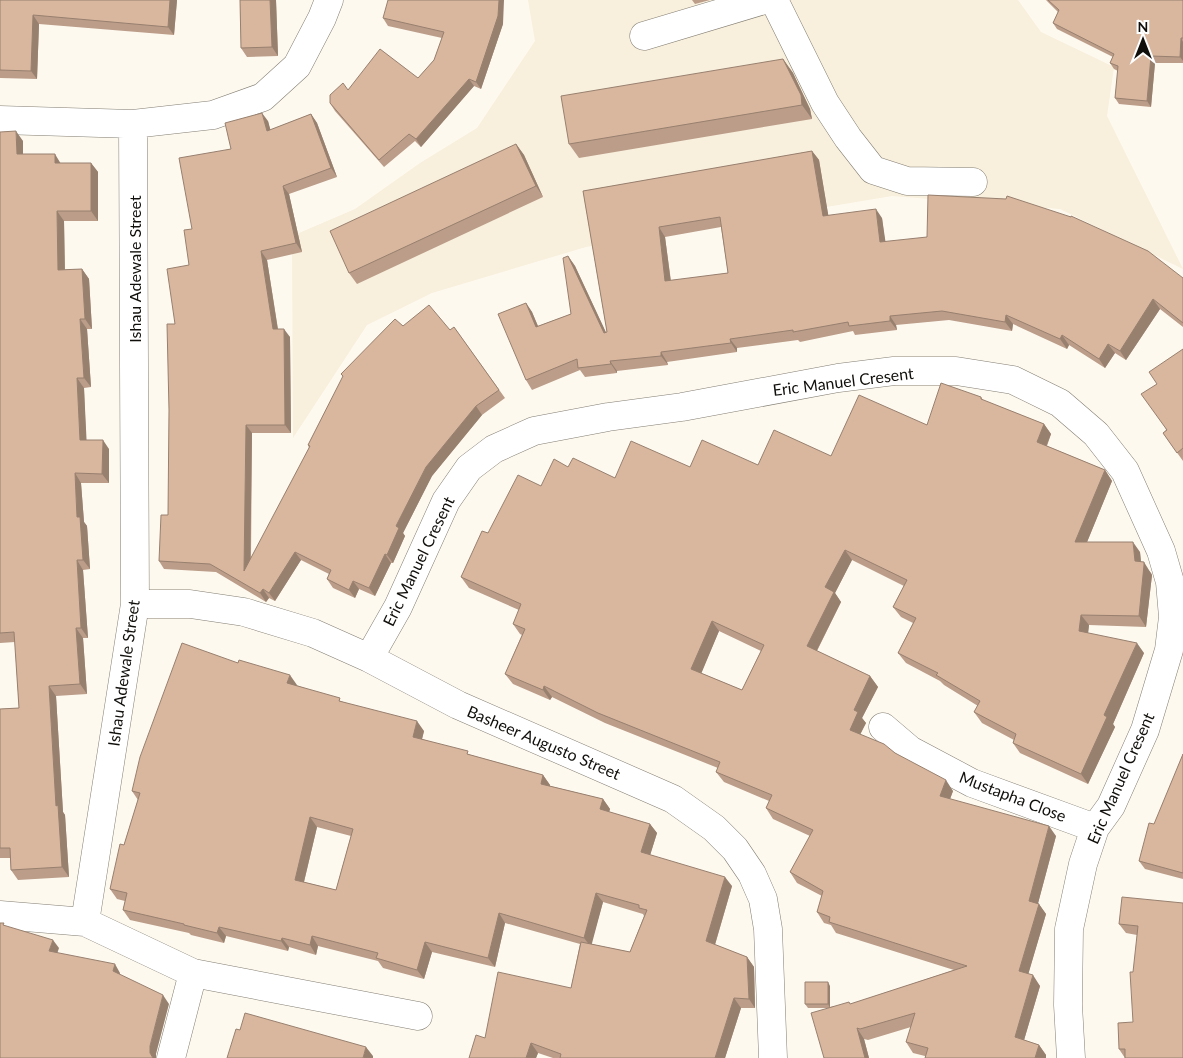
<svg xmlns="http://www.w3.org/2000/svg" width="1183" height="1058" font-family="Lato,sans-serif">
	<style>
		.built { fill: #f8efdc }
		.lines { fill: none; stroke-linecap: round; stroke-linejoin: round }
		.minor-casing { stroke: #837e73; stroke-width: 29 }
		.minor { stroke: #fff; stroke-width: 28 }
		.wall { fill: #bb9d89; fill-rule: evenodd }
		.shaded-wall { fill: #98806f }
		.building { fill: #d9b79f; stroke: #98806f; fill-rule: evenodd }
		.labels { text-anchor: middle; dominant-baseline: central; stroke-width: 5; stroke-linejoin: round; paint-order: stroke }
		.street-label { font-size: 16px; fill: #110f0b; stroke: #fff }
	</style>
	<rect width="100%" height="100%" fill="#fef9ef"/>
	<path class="built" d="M528,0H1018L1041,32L1114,67L1107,116L1183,269L1060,209L892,196L586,247L432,293L367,325L293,438L292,236L355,209L420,163L477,128L535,41Z"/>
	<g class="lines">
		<g class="minor-casing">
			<path id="minor" d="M774,0L825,103L848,138L873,170L907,181L973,182
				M644,36L764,0
				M0,120L133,124L213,115L263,97L297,66L322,18L329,0
				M133,124L135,604L85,922L193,973L171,1058
				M135,604H190L244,612L313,633L369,658L458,705L673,799L714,828L735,849L752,874L763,899L768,929L773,1058
				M369,658L398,607L446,501L469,468L494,449L534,431L608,417L682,407L838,378L894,371H956L1013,380L1060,403L1096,434L1125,471L1161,551L1170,582L1173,617L1169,650L1145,730L1111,806L1095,828L1083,864L1069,929L1068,1005L1071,1058
				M883,727L910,750L972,783L1095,828
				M0,915L85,922
				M193,973L418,1016"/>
		</g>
		<use href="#minor" class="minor"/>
	</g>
	<path class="wall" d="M0,0H177L174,35L39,24L37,79L0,78Z
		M240,0H276L278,56L247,57L241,48Z
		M692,0H710L695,4Z
		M1046,0H1183V63H1155L1151,107L1119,104L1115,98L1118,71L1114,69L1110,63L1113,57L1057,29L1053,23L1058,12Z
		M383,18L503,24L481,89L474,86L421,147L415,141L384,167L335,111L330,103L348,90L418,78L434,60L442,38L388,26Z
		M783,59L793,73L810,109L812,119L579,158L569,144Z
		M311,114L317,123L337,177L289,194L302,252L267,260L278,329L290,337L291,433H252L251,559L309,448L308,445L343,377L341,374L403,326L450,330L454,327L505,398L482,415L432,476L403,533L405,536L393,563H391L375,596L359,589L355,598L333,588L327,579L329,574L301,560L275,601L269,598L266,602L216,572L164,569L159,561L168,515L175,324L189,265L231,149L268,121L270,130Z
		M0,132L23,141V154L60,163H91L98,172V221H64L65,270L82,269L89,279L92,329H87L91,387L84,388L86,440L109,449V483H81L84,522L87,526L90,569L83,570L88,638H83L87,694L56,696L63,812L65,815L69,877L18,880L11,870L10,858H0V709L19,708L15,642L0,643Z
		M516,144L524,155L543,197L357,284L349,273Z
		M812,151L819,160L828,215L882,218L885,242L1183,278V327L1160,309L1126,360L1115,353L1105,368L1069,345L1067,349L1013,324L1012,331L949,320L896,325L897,330L855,335L853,331L800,342L798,340L737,348V352L667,362L668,365L617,371V373L585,377L580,370L532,390L526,380V303L532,312L538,326L571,314L568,256L575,266L606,333L607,332L583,191ZM721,227L728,273L671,281L665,237Z
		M1183,349V461L1163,433L1166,430L1157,384Z
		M981,397L983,400L1044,424L1051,434L1047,446L1105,470L1112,481L1087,542L1140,552L1141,562L1151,573L1152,575L1146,627L1089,625L1088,633L1144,653L1113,724L1115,727L1088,784L1020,753L1013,743L1014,740L982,723L974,712L978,706L944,685L940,681L906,663L898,653L913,623L901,617L893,607L904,586L852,560L835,593L841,602L817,651L870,676L878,687L862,718L866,723L860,734L895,753L953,791L950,799L1056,836L1038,903L1046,914L1028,974L1040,986L1024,1040L1039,1045L1046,1055V1058H925V1056L913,1053L906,1042L911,1027L868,1040L864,1039L869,1058H824L829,1008H808L805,1004L830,986V1007L851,1004L954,970L836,933L831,925L824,923L817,912L822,896L797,883L790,872L810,836L773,819L766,808L769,801L724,782L716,772L718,768L605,723L552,697L550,700L513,684L505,674L522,635L520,634L513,624L519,610L469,588L461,577L488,533L541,486L568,467L615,478L690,467L758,465L831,456L927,425ZM719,631L761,651L742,690L701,673Z
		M238,663L296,685L424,731L422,739L471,755L543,775L550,785V786L603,799L610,809L609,812L650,824L657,833L650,855L732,886L715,945L747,957L754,967L755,1008H741L725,1058H553L538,1053L536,1058H469L485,1038L571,988L580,944L505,923L495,967L432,952L424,979L383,968L378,961L318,946L316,955L289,947L288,951L226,936L224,943L191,935L189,933L130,920L123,910L125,901L117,899L110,889L138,800L132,791ZM317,827L351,836L336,890L304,882ZM603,902L643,914L644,916L630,952L591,944Z
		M1183,754V879L1145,869L1139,861Z
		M1183,903L1125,1058L1119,1049L1133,1022L1137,935L1126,933L1119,924Z"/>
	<path class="shaded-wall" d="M170,0H177L174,35L168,27Z
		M270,0H276L278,56L272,47Z
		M499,0H504L503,24L481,89L476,82Z
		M33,15L39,24L37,79L31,71Z
		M1181,38L1183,42V61L1180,57Z
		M1151,56L1155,63L1151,107L1147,101Z
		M783,59L793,73L810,109L812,119L802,105Z
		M469,79L474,86L421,147L416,139Z
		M262,113L268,121L273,139L267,131Z
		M311,114L317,123L337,177L331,168Z
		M16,131L23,141V164L17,154Z
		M516,144L524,155L543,197L536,186Z
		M812,151L819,160L830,225L823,216Z
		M55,154L61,164L55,163Z
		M91,163L98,172V221L91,211Z
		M283,186L289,194L302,252L296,243Z
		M876,209L882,218L887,252L880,242Z
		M57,211L64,221L65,280L58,270Z
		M659,227L665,237L672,291L665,281Z
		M261,251L267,260L279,337L273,329Z
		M568,256L575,266L611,343L604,333Z
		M82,269L89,279L92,329L85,319Z
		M1153,299L1160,309L1126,360L1120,351Z
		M526,303L532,312L542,336L536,327Z
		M1006,315L1013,324L1012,331L1005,322Z
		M890,316L896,325L897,330L890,321Z
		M80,319L87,329L91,387L84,378Z
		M284,329L290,337L291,433L285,425Z
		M1062,335L1069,345L1067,349L1060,339Z
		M730,339L737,348V352L731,343Z
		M1108,344L1115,353L1105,368L1099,359Z
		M661,352L667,362L668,365L661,356Z
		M610,361L617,371V373L611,364Z
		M77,378L84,388L87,449L80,440Z
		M476,406L482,415L432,476L403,533L405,536L393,563L387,555L396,526L426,467Z
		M1044,424L1051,434L1044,452L1037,442Z
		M246,425L252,433L250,580L244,571Z
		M103,440L109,449V483L102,474Z
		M1105,470L1112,481L1083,552L1075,542Z
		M75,473L81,483L84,522L87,526L90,569L83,560L77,517Z
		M1133,542L1140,552L1142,572L1135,561Z
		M845,550L852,560L835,593L841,602L814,656L807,646L825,587Z
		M295,552L301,560L275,601L269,593Z
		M385,554L391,563L375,596L369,588Z
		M77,560L83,570L88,638L81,628Z
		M1144,562L1152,575L1146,627L1139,616Z
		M353,581L359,589L355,598L349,590Z
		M263,589L269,598L266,602L260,593Z
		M1081,615L1089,625L1087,642L1079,631Z
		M712,621L719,631L699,679L691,669Z
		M76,628L83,638L87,694L80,684Z
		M1137,643L1144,653L1113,724L1115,727L1088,784L1081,774L1104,715Z
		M290,675L297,685L294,693L287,683Z
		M870,676L878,687L862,718L866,723L857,741L850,730L854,710Z
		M49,686L56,696L63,812L65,815L69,877L62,867L56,806Z
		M544,686L552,697L550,700L543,690Z
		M417,721L424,731L420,747L413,737Z
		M543,775L550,785L548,793L541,784Z
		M946,780L953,791L947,807L940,796Z
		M603,799L610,809L607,819L600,809Z
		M310,817L317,827L302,890L295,880Z
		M650,824L657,833L648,862L641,852Z
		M1049,826L1056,836L1036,911L1029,901Z
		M725,877L732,886L713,951L706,941Z
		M596,893L603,902L591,947L584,938Z
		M1039,904L1046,914L1026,982L1019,971Z
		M499,913L505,923L495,967L488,958Z
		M219,927L226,936L224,943L217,933Z
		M312,936L318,946L316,955L310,945Z
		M282,938L289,947L288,951L281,941Z
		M53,940L59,948L55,960L49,951Z
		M425,942L432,952L424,979L417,970Z
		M747,957L754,967L755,1008L749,999Z
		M115,964L120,973L119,980L113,971Z
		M1033,975L1040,986L1022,1047L1015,1037Z
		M828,982L830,986V1008L828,1004Z
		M163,995L169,1004L156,1054V1058H153L150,1053V1046Z
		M734,998L741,1008L725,1058H715Z
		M857,1028L864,1039L869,1058H865Z
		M531,1043L538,1053L536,1058H526Z
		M1039,1045L1046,1055V1058H1035Z
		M366,1047L373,1056V1058H363Z"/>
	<path class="building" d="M0,0H170L168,27L33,15L31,71L0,70Z
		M240,0H270L272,47L241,48Z
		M388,0H499L498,16L476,82L469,79L416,139L409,134L379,160L330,103V95L343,83L348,90L380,49L418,78L434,60L444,32L383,18Z
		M1048,0H1183V38H1181L1180,57L1151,56L1147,101L1115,98L1118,66L1110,63L1114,54L1053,23L1059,10Z
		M783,59L801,95L802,105L569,144L561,96Z
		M262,113L267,131L311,114L331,168L283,186L296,243L261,251L273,329H284L285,425H246L244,571L310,446L308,445L343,376L341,374L395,319L403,326L429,305L450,330L454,327L499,390L476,406L426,467L396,526L399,528L387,555L385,554L369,588L353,581L349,590L327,579L331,570L295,552L269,593L263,589L260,593L210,564L159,561L161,515H168L169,410L167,324H175L167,269L189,265L184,230L192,229L179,158L231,149L225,123Z
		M16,131L17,154H55V163H91V211H57L58,270L82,269L85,319H80L84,378H77L80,440H103L102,474L75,473L77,517H80L83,560H77L81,628H76L80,684L49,686L56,806L58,805L62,867L11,870L10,848H0V709L19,708L14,632L0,633V132Z
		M516,144L536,186L349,273L330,231Z
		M812,151L823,216L876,209L880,242L927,237L928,195L1006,199L1007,196L1071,217V216L1148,251L1183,278V323L1153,299L1120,351L1108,344L1099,359L1062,335L1060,339L1006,315L1005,322L942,311L890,316V321L849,326L848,322L793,332V330L730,339L731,343L661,352V356L610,361L611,364L578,368L577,359L526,380L498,314L526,303L536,327L571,314L563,258L568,256L604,333L607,332L583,191ZM720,217L728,273L665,281L659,227Z
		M1183,349V448L1177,453L1163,433L1167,430L1141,394L1157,384L1149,372Z
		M941,383L981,397V399L1044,424L1037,442L1105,470L1075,542H1133L1135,561L1144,562V565L1139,616L1081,615L1079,631L1137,643L1104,715L1107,717L1081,774L1013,743L1016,734L974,712L980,701L936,675L938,673L898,653L916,618L893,607L907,580L845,550L825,587L834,592L807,646L870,676L854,710L858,712L850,730L884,744L895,753L946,780L940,796L1049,826L1029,901L1039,904L1019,971L1033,975L1015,1037L1039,1045L1035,1058H925L928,1048L906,1042L915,1013L860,1029L857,1028L865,1058H824L811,1013L849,1002L850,1004L967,966L829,922L830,917L817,912L823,891L790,872L813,830L766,808L772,795L716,772L720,762L598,713L544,686L543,690L505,674L525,629L513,624L521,604L461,577L482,531L488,533L518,475L541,486L554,459L568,467L573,458L615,478L631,441L690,467L702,440L758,465L774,430L831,456L859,395L927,425ZM712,621L764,645L742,690L691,669Z
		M182,643L238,663L239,660L290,675L287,683L340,698L339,701L417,721L413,737L468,751L467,754L543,775L541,784L603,799L600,809L650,824L641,852L725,877L706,941L747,957L749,999L734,998L715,1058H560L561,1054L531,1043L526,1058H469L476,1035L485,1038L498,972L571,988L581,942L630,952L647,910L639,908V905L596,893L584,938L499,913L488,958L425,942L417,970L376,958L378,953L312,936L310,945L282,938L281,941L219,927L217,933L184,925V924L123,910L127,893L110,889L120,844L124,845L140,793L132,791L140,757ZM310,817L353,829L336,890L295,880Z
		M1183,754V873L1139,861L1149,823L1154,824Z
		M1122,897L1183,903V1058H1125V1049H1119L1118,1023L1133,1022L1130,972H1133L1138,926L1119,924Z
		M0,923H4L3,925L53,940L49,951L115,964L113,971L163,995L150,1046V1053L153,1058H0Z
		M805,982H828V1004H805Z
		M245,1013L366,1047L363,1058H227L236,1029L240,1030Z"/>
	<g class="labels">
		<g class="street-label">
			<text transform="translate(134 269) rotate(-90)">Ishau Adewale Street</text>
			<text transform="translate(843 381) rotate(-7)">Eric Manuel Cresent</text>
			<text transform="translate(418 561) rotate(-64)">Eric Manuel Cresent</text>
			<text transform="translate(123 673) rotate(-82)">Ishau Adewale Street</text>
			<text transform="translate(544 742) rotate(23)">Basheer Augusto Street</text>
			<text transform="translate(1120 778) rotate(-66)">Eric Manuel Cresent</text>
			<text transform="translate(1013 796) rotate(21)">Mustapha Close</text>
		</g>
	</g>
	<g transform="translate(1143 40)" stroke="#ffffff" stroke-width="4" paint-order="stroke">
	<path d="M0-4L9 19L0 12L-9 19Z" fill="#110f0b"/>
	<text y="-8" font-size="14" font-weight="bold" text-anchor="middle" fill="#110f0b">N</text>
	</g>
</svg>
